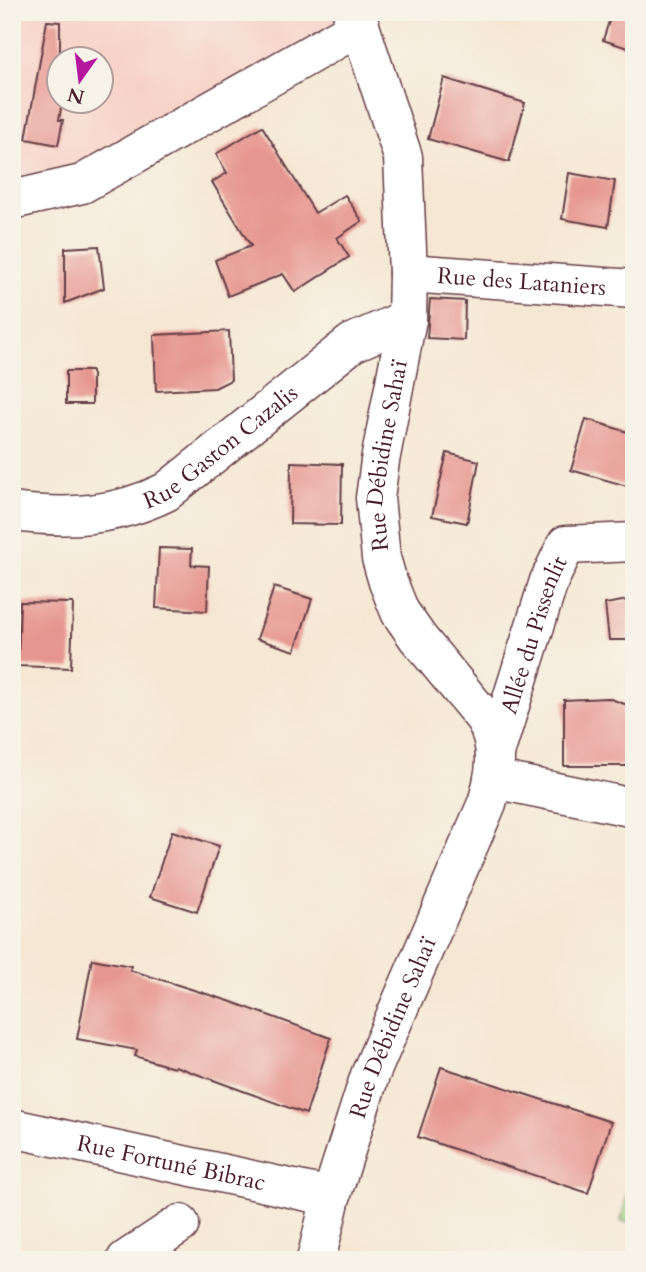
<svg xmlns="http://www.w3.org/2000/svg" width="646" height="1272" font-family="Cardo,serif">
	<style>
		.built { fill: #f7d1c7; fill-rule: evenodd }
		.green { fill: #98d083; stroke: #717857; stroke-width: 2 }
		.building { fill: #e69690 }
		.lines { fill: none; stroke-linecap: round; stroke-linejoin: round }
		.minor-casing { stroke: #643d44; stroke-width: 41 }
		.minor { stroke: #fff; stroke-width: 38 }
		.labels { text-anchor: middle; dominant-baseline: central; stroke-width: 5; stroke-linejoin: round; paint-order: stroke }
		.street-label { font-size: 23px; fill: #4a1f2b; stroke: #f7f3e8 }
	</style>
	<rect width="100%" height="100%" fill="#f7f3e8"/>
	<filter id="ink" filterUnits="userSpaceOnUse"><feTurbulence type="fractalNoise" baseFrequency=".0143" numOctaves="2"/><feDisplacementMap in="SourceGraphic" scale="14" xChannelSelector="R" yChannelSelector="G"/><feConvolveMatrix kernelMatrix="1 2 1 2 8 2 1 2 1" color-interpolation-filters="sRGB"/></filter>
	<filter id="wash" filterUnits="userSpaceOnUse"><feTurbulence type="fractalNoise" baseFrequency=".00686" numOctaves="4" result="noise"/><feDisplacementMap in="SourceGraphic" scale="28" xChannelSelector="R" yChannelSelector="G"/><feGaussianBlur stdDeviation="1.57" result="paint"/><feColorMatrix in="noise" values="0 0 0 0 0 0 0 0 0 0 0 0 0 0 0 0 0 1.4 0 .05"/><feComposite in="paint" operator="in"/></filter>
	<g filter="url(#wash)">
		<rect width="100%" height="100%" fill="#f6e7d4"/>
		<path class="built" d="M12,12H333L340,22L74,169L12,177ZM60,60H102V102H60Z"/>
		<path class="green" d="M634,1165V1224L621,1221Z"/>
		<g id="blocks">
			<path class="building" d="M612,12H634V50L603,40Z
				M47,21L60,22V102H62L59,120H63L58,145L26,139Z
				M444,78L525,103L509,162L428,139Z
				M262,126L315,213L345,195L362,221L337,238L349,257L295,292L283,274L228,296L215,260L251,246L212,182L227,173L216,154Z
				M569,173L615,181L608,227L562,219Z
				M99,246L104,288L65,303V248Z
				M430,299L465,301L464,340L427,338Z
				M229,331L231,380L215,388L156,391L154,335Z
				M66,371H92V404H66Z
				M586,419L634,434V488L571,470Z
				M447,453L479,461L467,523L432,516Z
				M291,462L342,464L341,525L290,524Z
				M159,548L192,549L191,565L209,566L207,611L156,608Z
				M274,587L312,599L295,651L257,639Z
				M634,599V640H609L605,604Z
				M20,602L73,603L71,668L18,666Z
				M608,698L633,707L634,766H564V700Z
				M172,831L219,846L197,912L150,897Z
				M92,959L131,966L130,970L229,1001L331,1038L306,1114L175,1066L174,1068L135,1056L137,1050L77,1039Z
				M441,1067L611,1122L588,1193L418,1137Z"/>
		</g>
	</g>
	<g filter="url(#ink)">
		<use href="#blocks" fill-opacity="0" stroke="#643d44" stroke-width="2"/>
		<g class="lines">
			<g class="minor-casing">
				<g id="minor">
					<path d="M12,200L82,184L360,26"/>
					<path id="s1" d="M408,273L634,289"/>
					<path id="s2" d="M12,512C67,519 115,517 166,492L352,343L407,319"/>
					<path id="s3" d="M496,750L549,581L566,545L634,542"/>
					<path d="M493,779L634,808"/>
					<path id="s4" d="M12,1128L331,1197"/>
					<path d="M126,1260L180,1224"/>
					<path id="s5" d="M316,1260L331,1197L370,1075L487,803C496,773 500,747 485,719L418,638L400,612L388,582L381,558L375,498L380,461L407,319L408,273L403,157L360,26L352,12"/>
				</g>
			</g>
			<use href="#minor" class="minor"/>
		</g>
	</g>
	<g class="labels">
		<g class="street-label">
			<text stroke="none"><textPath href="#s1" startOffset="114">Rue des Lataniers</textPath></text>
			<text stroke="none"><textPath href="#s2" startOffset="228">Rue Gaston Cazalis</textPath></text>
			<text stroke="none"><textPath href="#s5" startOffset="873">Rue Débidine Sahaï</textPath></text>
			<text stroke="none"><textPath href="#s3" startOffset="121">Allée du Pissenlit</textPath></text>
			<text stroke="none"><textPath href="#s5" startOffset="245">Rue Débidine Sahaï</textPath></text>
			<text stroke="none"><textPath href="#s4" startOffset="163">Rue Fortuné Bibrac</textPath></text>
		</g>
	</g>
	<rect width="646" height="1272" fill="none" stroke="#f7f3e8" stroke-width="42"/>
	<g transform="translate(80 80) rotate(194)"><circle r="33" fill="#f7f3e8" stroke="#b29e9c" stroke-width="2"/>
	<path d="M0-5L12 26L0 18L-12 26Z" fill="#b5179e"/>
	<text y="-10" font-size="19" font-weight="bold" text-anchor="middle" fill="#4a1f2b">N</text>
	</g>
</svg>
